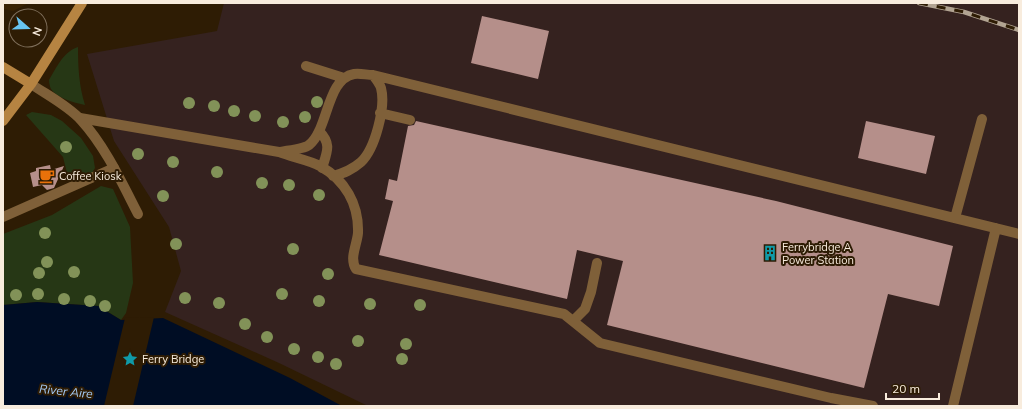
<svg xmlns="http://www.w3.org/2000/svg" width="1022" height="409" font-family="Mulish,sans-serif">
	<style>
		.built { fill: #3a2303 }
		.industrial { fill: #35221f }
		.green { fill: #263715 }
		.water { fill: #000d24 }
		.pier { fill: #2e1c04 }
		.building { fill: #b58f8a }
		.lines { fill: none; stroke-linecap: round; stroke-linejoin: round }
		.service { stroke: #7f6039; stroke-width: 10 }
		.minor { stroke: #7f6039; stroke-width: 10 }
		.secondary { stroke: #b68442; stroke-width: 10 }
		.rail-casing { stroke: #b2a492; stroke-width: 4.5 }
		.rail { stroke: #2e1c04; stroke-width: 3; stroke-dasharray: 9; stroke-linecap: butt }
		.tree { fill: #829258 }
		.labels { text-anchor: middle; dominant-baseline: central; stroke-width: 4; stroke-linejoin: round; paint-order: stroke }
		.poi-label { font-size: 11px; fill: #f8ecdd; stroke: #2e1c04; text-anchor: start }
		.water-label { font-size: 12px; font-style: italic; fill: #a4caf5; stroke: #2e1c04 }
	</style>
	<rect width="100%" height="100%" fill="#2e1c04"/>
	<path class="built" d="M3,3H29L13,11L3,9Z"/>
	<path class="industrial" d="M224,3H1019V406H368L279,363L165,312L181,271L169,227L114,141L87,54L217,31Z"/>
	<path class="green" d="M78,47C78,67 79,86 85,105C75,103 57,98 51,89C50,87 49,83 49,80C57,67 63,52 78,47Z
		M32,112L51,115L62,121L81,138L93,156L95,168L92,173L69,181L63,157L26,115Z
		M101,186L113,189L130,227L133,283L126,313L121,320L98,306L37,302L3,305V234L52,215Z"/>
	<path class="water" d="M37,302L98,306L121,320L163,318L290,378L342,406H3V305Z"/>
	<path class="pier" d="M154,317L133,406H104L125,318Z"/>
	<path class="building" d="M482,16L549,31L538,79L471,63Z
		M416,121L776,201L953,246L939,306L888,294L864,388L607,325L623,261L577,250L567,299L379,255L393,201L385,199L389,179L397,181L408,126L414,125Z
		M866,121L935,136L926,174L858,158Z
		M50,165L51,170L64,166L54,188L47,190L42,185L33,187L30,173L36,171V168Z"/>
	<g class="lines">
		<path class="service" d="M306,66L344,78
			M380,113L410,120
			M80,118L279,152C286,151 304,149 309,145C329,129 326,79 354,74C360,73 367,75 373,75L1019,234
			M319,131C332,144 327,152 322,168
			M279,152C291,157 309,160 320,166C345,180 359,204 358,233C357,245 349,258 356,269L564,314L600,343L831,398L873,406
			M333,176C344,173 352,170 361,162C375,149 386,107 381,88C380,84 376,79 373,75
			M3,217L114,168
			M955,218L982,119
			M573,321L585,309L591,292L597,263
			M953,406L996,228"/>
		<path class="minor" d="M31,84C47,95 67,105 81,120C105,146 122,183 138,214"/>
		<path class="secondary" d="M3,67L31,84
			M3,121L31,84L82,3"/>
		<g class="rail-casing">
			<path id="rail" d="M919,3L964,12L1019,30"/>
		</g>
		<use href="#rail" class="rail"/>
	</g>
	<g class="tree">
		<circle cx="317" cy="102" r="6"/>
		<circle cx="189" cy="103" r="6"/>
		<circle cx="214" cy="106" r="6"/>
		<circle cx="234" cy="111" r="6"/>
		<circle cx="255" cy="116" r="6"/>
		<circle cx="305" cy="117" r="6"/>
		<circle cx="283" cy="122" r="6"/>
		<circle cx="66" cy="147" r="6"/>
		<circle cx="138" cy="154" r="6"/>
		<circle cx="173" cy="162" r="6"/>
		<circle cx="217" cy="172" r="6"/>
		<circle cx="262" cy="183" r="6"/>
		<circle cx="289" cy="185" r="6"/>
		<circle cx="319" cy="195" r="6"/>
		<circle cx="163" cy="196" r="6"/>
		<circle cx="45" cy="233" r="6"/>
		<circle cx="176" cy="244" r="6"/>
		<circle cx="293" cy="249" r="6"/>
		<circle cx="47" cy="262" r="6"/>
		<circle cx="74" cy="272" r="6"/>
		<circle cx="39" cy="273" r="6"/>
		<circle cx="328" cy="274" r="6"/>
		<circle cx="38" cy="294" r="6"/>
		<circle cx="282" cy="294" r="6"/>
		<circle cx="16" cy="295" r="6"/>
		<circle cx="185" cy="298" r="6"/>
		<circle cx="64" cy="299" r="6"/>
		<circle cx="90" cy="301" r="6"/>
		<circle cx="319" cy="301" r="6"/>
		<circle cx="219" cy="303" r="6"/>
		<circle cx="370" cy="304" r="6"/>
		<circle cx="420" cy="305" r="6"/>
		<circle cx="105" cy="306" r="6"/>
		<circle cx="245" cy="324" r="6"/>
		<circle cx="267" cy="337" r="6"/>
		<circle cx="358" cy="341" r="6"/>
		<circle cx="406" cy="344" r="6"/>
		<circle cx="294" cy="349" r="6"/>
		<circle cx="318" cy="357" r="6"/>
		<circle cx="402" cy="359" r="6"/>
		<circle cx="336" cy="364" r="6"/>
	</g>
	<defs>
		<g id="cafe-bare" transform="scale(1.2)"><path d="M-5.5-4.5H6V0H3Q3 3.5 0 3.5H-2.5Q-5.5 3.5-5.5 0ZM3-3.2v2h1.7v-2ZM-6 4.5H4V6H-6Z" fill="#e8710a" stroke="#2e1c04" stroke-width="2.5" paint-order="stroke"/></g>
		<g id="building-bare" transform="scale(1.2)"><path d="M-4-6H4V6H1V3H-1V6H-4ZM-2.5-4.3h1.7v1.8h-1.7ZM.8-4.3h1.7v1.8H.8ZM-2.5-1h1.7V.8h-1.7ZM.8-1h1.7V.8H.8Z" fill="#0f9aa8" stroke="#2e1c04" stroke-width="2.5" paint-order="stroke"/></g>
		<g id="sight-bare" transform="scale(1.2)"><path d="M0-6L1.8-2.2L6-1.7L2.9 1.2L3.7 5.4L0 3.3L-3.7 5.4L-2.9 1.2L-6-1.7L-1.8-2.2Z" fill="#0f9aa8" stroke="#2e1c04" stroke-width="2.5" paint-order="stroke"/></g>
	</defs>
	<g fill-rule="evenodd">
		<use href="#cafe-bare" x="47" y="176"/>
		<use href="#building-bare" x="770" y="253"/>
		<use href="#sight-bare" x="130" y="359"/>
	</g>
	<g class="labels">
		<g class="poi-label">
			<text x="59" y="176">Coffee Kiosk</text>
			<text x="782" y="247">Ferrybridge A<tspan x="782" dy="13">Power Station</tspan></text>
			<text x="142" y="359">Ferry Bridge</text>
		</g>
		<g class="water-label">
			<text transform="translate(66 391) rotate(6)">River Aire</text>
		</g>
	</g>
	<rect width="1022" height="409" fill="none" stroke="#f8ecdd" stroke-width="8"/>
	<g transform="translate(28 28) rotate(110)"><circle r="19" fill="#2e1c04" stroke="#7f6f5b"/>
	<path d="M0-3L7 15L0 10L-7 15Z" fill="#67c4f0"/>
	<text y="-6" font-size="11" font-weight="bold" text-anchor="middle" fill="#f8ecdd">N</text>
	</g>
	<path d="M886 393v6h53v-6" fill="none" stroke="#f8ecdd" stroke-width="2"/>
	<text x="892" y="393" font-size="12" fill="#f8ecdd" stroke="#2e1c04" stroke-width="3" paint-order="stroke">20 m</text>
</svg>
